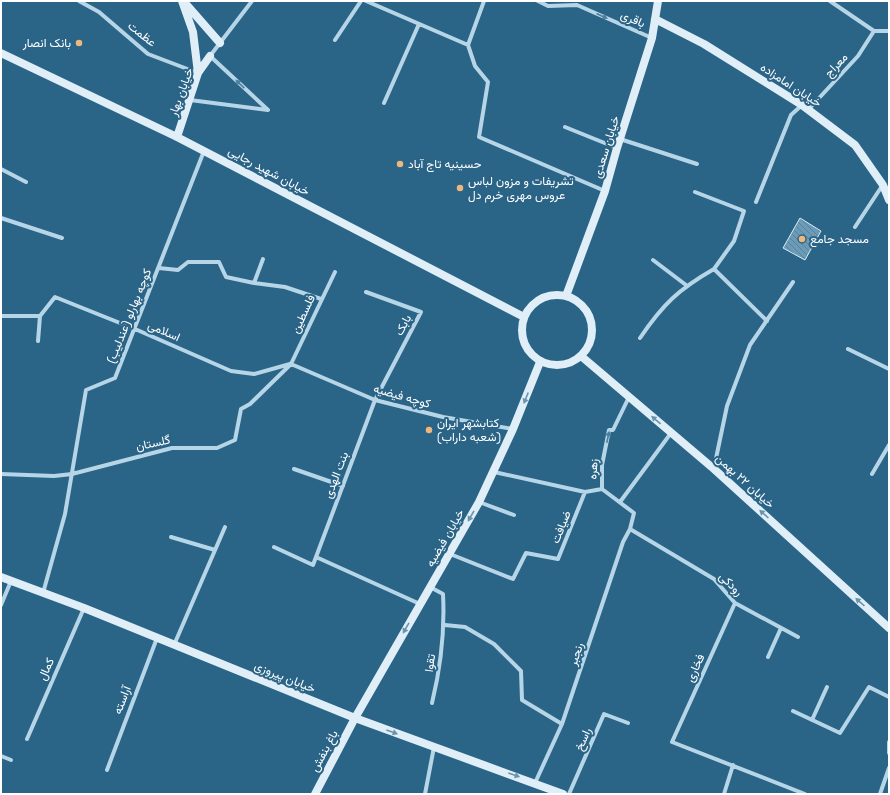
<svg xmlns="http://www.w3.org/2000/svg" width="890" height="795" font-family="'Space Grotesk',Vazirmatn,sans-serif">
	<style>
		.building { fill: url(#building-back-hatch); stroke: #d9ecf6 }
		.lines { fill: none; stroke-linecap: round; stroke-linejoin: round }
		.street { stroke: #b6d6e8; stroke-width: 4 }
		.secondary { stroke: #dfeef7; stroke-width: 8 }
		.oneway { fill: #4d809f }
		.oneway2 { fill: #6994ae }
		.poi-dot { fill: #eeb77d; stroke: #2a6487; stroke-width: 1.5 }
		.labels { text-anchor: middle; dominant-baseline: central; stroke-width: 4; stroke-linejoin: round; paint-order: stroke }
		.street-label { font-size: 12px; fill: #fff; stroke: #2a6487 }
		.poi-label { font-size: 12px; fill: #fff; stroke: #2a6487; text-anchor: start }
	</style>
	<defs>
		<pattern id="building-back-hatch" width="6" height="6" patternUnits="userSpaceOnUse"><rect width="6" height="6" fill="#6a9cb9"/><path d="M-1 5l2 2M0 0l6 6M5-1l2 2" fill="none" stroke="#608093"/></pattern>
	</defs>
	<rect width="100%" height="100%" fill="#2a6487"/>
	<path class="building" d="M800,218L821,231L805,260L783,248Z"/>
	<g class="lines">
		<path class="street" d="M79,1L99,12L148,54L198,73
			M252,1L210,56L268,110
			M366,1L468,45
			M538,1L548,6L577,5L652,38
			M830,1L874,31H889
			M335,40L361,1
			M468,45L475,66L488,82L479,137L605,191
			M468,45L484,1
			M190,100L268,110
			M384,103L419,24
			M808,110L858,56L874,31
			M565,127L617,148
			M620,139L697,164
			M1,169L26,182
			M695,192L744,211L734,241L714,269
			M756,202L791,115L802,105
			M1,218L62,238
			M855,227L882,186
			M263,259L254,283L285,287L321,299
			M653,260L686,285
			M159,268L178,270L188,262H219L226,277L254,283
			M1,316H40L38,341
			M40,316L55,297L135,329L231,371L254,374L290,364
			M640,338C663,304 679,289 714,269L767,321
			M848,349L889,369
			M291,364L375,400L443,417L513,429
			M714,468L727,406L750,345L793,282
			M294,469L343,486
			M494,472L585,492L602,489
			M1,474L54,476L72,474L172,448H217L235,440L241,409L250,404L291,364L335,272
			M872,474L889,445
			M602,489V465L609,430H613L629,397
			M479,502L514,515
			M620,502L671,433
			M630,529L714,579L735,603L798,637
			M171,537L215,550
			M274,547L313,565L316,557L420,604
			M450,554L513,579L526,553L558,559L585,492
			M316,557L375,400L421,312L366,292
			M430,587L443,594C445,632 441,666 432,703
			M43,593L65,514L86,390L115,378L204,151
			M735,603L672,742L805,794
			M1,605L11,581
			M445,625L465,627L494,644L521,671L522,700L562,724
			M174,645L225,527
			M768,657L781,628
			M793,711L840,733L869,687L889,697
			M812,720L827,687
			M27,739L84,608
			M889,742V753
			M1,756L11,760
			M107,770L157,638
			M535,783L562,724L623,542L630,529L634,513L602,489
			M425,794L434,747
			M569,794L604,714L628,723
			M724,794L733,765
			M880,794L889,768"/>
		<path class="secondary" d="M182,1L193,32L198,73
			M185,3L220,43
			M655,19L704,44L802,105L855,145L883,185L889,200
			M1,53L177,137L524,317
			M177,137L198,73L210,56
			M522 330a35 35 0 1 1 70 0a35 35 0 1 1-70 0Z
			M566,296L605,191L617,148L652,38L658,1
			M581,356L714,469L889,628
			M1,577L84,608L355,718L563,794
			M315,794L355,718L479,502L513,429L540,362"/>
	</g>
	<defs><path id="oneway-solid" d="M-6-.8H1V-3.2L6.5 0L1 3.2V.8H-6Z"/></defs>
	<g class="oneway">
		<use href="#oneway-solid" transform="translate(602 16) rotate(24)"/>
		<use href="#oneway-solid" transform="translate(240 84) rotate(-137)"/>
		<use href="#oneway-solid" transform="translate(608 437) rotate(-78)"/>
	</g>
	<g class="oneway2">
		<use href="#oneway-solid" transform="translate(526 398) rotate(112)"/>
		<use href="#oneway-solid" transform="translate(656 420) rotate(-140)"/>
		<use href="#oneway-solid" transform="translate(764 514) rotate(-138)"/>
		<use href="#oneway-solid" transform="translate(471 516) rotate(120)"/>
		<use href="#oneway-solid" transform="translate(860 602) rotate(-138)"/>
		<use href="#oneway-solid" transform="translate(406 628) rotate(120)"/>
		<use href="#oneway-solid" transform="translate(392 732) rotate(20)"/>
		<use href="#oneway-solid" transform="translate(514 775) rotate(19)"/>
	</g>
	<g class="poi-dot">
		<circle cx="79" cy="43" r="4"/>
		<circle cx="400" cy="164" r="4"/>
		<circle cx="460" cy="188" r="4"/>
		<circle cx="802" cy="239" r="4"/>
		<circle cx="429" cy="430" r="4"/>
	</g>
	<g class="labels">
		<g class="street-label">
			<text transform="translate(633 19) rotate(24)">باقری</text>
			<text transform="translate(142 34) rotate(39)">عظمت</text>
			<text transform="translate(836 65) rotate(-47)">معراج</text>
			<text transform="translate(791 85) rotate(33)">خیابان امامزاده</text>
			<text transform="translate(181 92) rotate(-70)">خیابان بهار</text>
			<text transform="translate(606 147) rotate(-73)">خیابان سعدی</text>
			<text transform="translate(269 171) rotate(28)">خیابان شهید رجایی</text>
			<text transform="translate(303 314) rotate(-65)">فلسطین</text>
			<text transform="translate(129 316) rotate(-68)">کوچه بهارلو (عندلیب)</text>
			<text transform="translate(403 325) rotate(-62)">بابک</text>
			<text transform="translate(164 331) rotate(24)">اسلامی</text>
			<text transform="translate(402 396) rotate(16)">کوچه فیضیه</text>
			<text transform="translate(153 443) rotate(-12)">گلستان</text>
			<text transform="translate(593 469) rotate(-86)">زهره</text>
			<text transform="translate(336 475) rotate(-69)">بنت الهدی</text>
			<text transform="translate(745 481) rotate(42)">خیابان ۲۲ بهمن</text>
			<text transform="translate(561 527) rotate(-68)">ضیافت</text>
			<text transform="translate(445 538) rotate(-60)">خیابان فیضیه</text>
			<text transform="translate(731 584) rotate(45)">رودکی</text>
			<text transform="translate(576 654) rotate(-71)">رنجبر</text>
			<text transform="translate(430 663) rotate(-82)">تقوا</text>
			<text transform="translate(695 668) rotate(-66)">فخاری</text>
			<text transform="translate(46 669) rotate(-66)">کمال</text>
			<text transform="translate(285 677) rotate(22)">خیابان پیروزی</text>
			<text transform="translate(122 700) rotate(-69)">آراسته</text>
			<text transform="translate(583 739) rotate(-66)">راسخ</text>
			<text transform="translate(324 751) rotate(-62)">باغ بنفش</text>
		</g>
		<g class="poi-label">
			<text x="71" y="43" text-anchor="end">بانک انصار</text>
			<text x="408" y="164">حسینیه تاج آباد</text>
			<text x="468" y="181">تشریفات و مزون لباس<tspan x="468" dy="14">عروس مهری خرم دل</tspan></text>
			<text x="810" y="239">مسجد جامع</text>
			<text x="437" y="423">کتابشهر ایران<tspan x="437" dy="14">(شعبه داراب)</tspan></text>
		</g>
	</g>
	<rect width="890" height="795" fill="none" stroke="#ffffff" stroke-width="4"/>
</svg>
